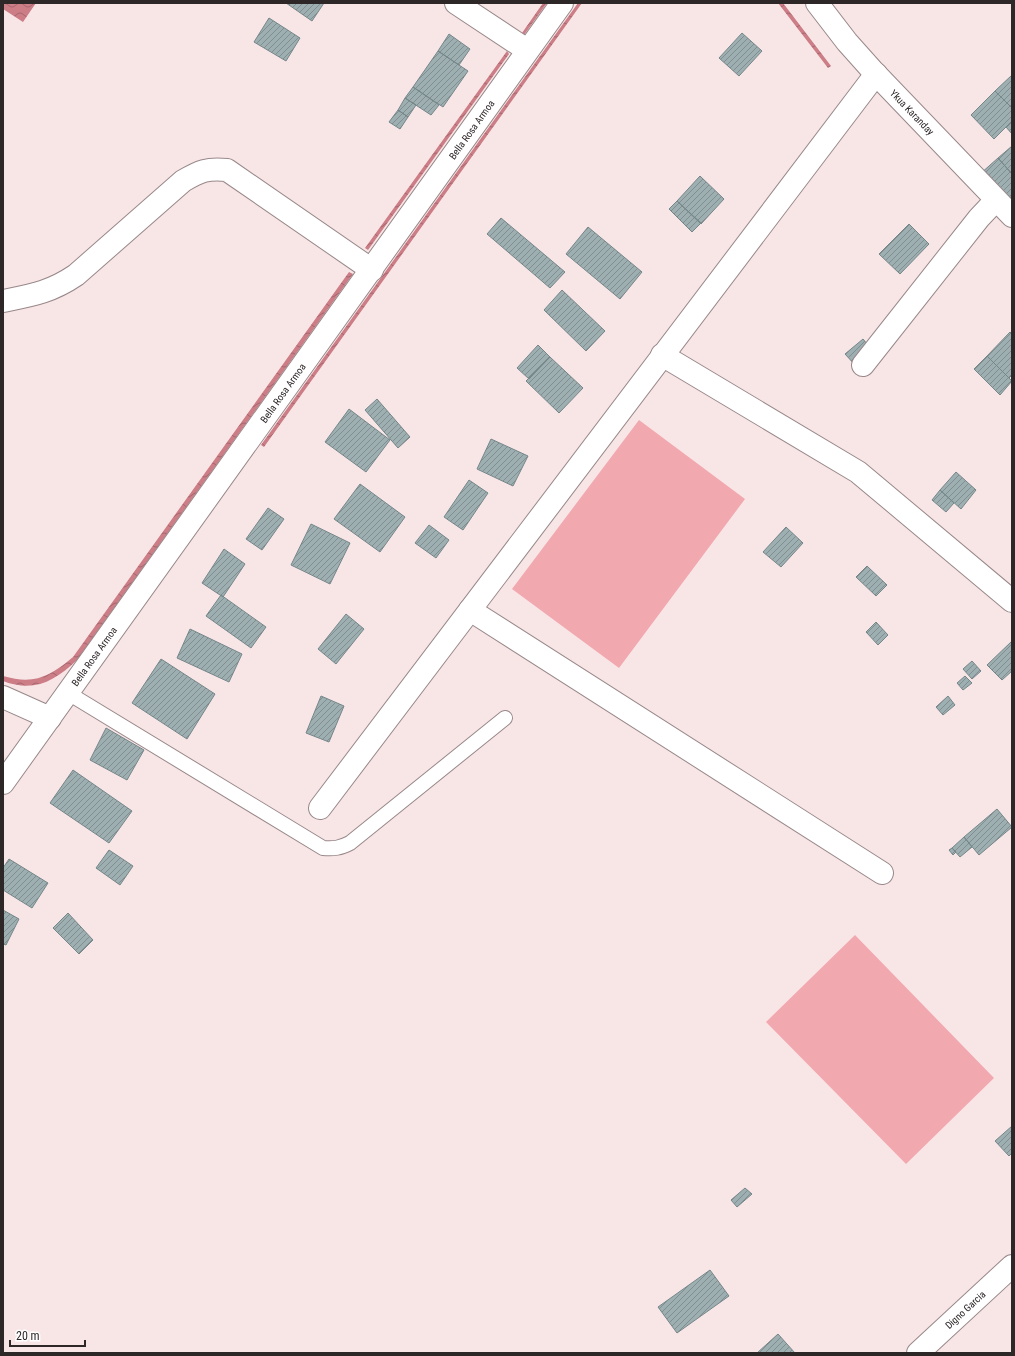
<svg xmlns="http://www.w3.org/2000/svg" width="1015" height="1356" font-family="'Roboto Condensed',sans-serif">
	<style>
		.pitch { fill: #f2a8af }
		.water { fill: url(#water-waves) }
		.building { fill: url(#building-hatch); stroke: #758689 }
		.lines { fill: none; stroke-linecap: round; stroke-linejoin: round }
		.lane-casing { stroke: #99888a; stroke-width: 16 }
		.street-casing { stroke: #99888a; stroke-width: 24 }
		.secondary-casing { stroke: #99888a; stroke-width: 24 }
		.lane { stroke: #fff; stroke-width: 14 }
		.street { stroke: #fff; stroke-width: 22 }
		.secondary { stroke: #fff; stroke-width: 22 }
		.labels { text-anchor: middle; dominant-baseline: central; stroke-width: 4; stroke-linejoin: round; paint-order: stroke }
		.street-label { font-size: 10px; fill: #2e2728; stroke: #fff }
	</style>
	<defs>
		<pattern id="water-waves" width="16" height="10" patternUnits="userSpaceOnUse"><rect width="16" height="10" fill="#cc7d86"/><path d="M0 5q4-4 8 0t8 0" fill="none" stroke="#a6666e"/></pattern>
		<pattern id="building-hatch" width="6" height="6" patternUnits="userSpaceOnUse"><rect width="6" height="6" fill="#9eafb2"/><path d="M-1 1l2-2M0 6l6-6M5 7l2-2" fill="none" stroke="#818e91"/></pattern>
	</defs>
	<rect width="100%" height="100%" fill="#f8e6e7"/>
	<path class="pitch" d="M639,420L745,499L619,668L512,589Z
		M855,935L994,1078L906,1164L766,1022Z"/>
	<path class="water" d="M3,3H36L23,22L3,9Z
		M543,3H547L524,35L522,33Z
		M578,3H582L264,447L261,445Z
		M778,3H783L831,66L828,68Z
		M507,51L509,54L368,250L365,248Z
		M349,272L353,274L77,660C55,681 34,693 3,681V676C34,685 49,677 73,657Z"/>
	<path class="building" d="M286,3H324L312,21Z
		M269,18L300,38L286,61L254,42Z
		M742,33L762,51L739,76L719,58Z
		M449,34L470,49L459,65L438,51Z
		M438,51L468,71L443,107L413,87Z
		M1012,75V108L995,91Z
		M413,87L439,105L431,115L405,98Z
		M995,91L1012,108V121L994,139L971,115Z
		M405,98L416,105L408,117L398,110Z
		M398,110L408,117L400,129L389,122Z
		M1012,121V134L1006,127Z
		M1012,146V174L998,158Z
		M998,158L1012,174V196L1004,203L980,174Z
		M700,176L724,199L701,224L677,201Z
		M677,201L701,223L692,232L669,209Z
		M501,218L565,272L550,288L487,234Z
		M909,224L929,244L900,274L879,254Z
		M588,227L642,272L620,299L566,254Z
		M562,290L605,331L586,351L544,310Z
		M1010,332L1012,334V375L1009,378L987,356Z
		M863,339L872,350L855,365L845,354Z
		M538,345L550,357L529,379L517,368Z
		M987,356L1012,381L1000,395L974,369Z
		M550,357L583,388L559,413L526,381Z
		M377,399L410,437L398,448L365,410Z
		M349,409L390,440L366,472L325,442Z
		M491,439L528,456L513,486L477,469Z
		M956,472L976,490L961,509L940,490Z
		M469,480L488,493L463,530L444,517Z
		M360,484L405,517L380,552L334,519Z
		M940,490L954,503L946,512L932,500Z
		M268,508L284,519L262,550L246,539Z
		M311,524L350,543L330,584L291,565Z
		M429,525L449,540L436,558L415,543Z
		M786,527L803,543L781,567L763,552Z
		M224,549L245,564L223,597L202,583Z
		M867,566L887,585L876,596L856,577Z
		M221,595L266,627L251,648L206,616Z
		M346,614L364,629L336,664L318,649Z
		M876,622L888,635L878,645L866,632Z
		M190,629L242,654L229,682L177,658Z
		M1012,641V671L1002,680L987,665Z
		M161,659L215,694L187,739L132,703Z
		M972,661L981,671L972,679L963,669Z
		M965,676L972,683L963,690L957,683Z
		M321,696L344,706L329,742L306,733Z
		M948,696L955,705L943,715L936,707Z
		M106,728L144,750L127,780L90,760Z
		M73,770L132,811L109,843L50,803Z
		M997,809L1012,827L979,855L964,837Z
		M964,837L972,847L960,857L952,848Z
		M952,848L956,852L953,855L949,850Z
		M109,850L133,866L120,885L96,868Z
		M9,859L48,883L32,908L3,890V868Z
		M3,910L19,919L6,945L3,944Z
		M68,913L93,940L79,954L53,928Z
		M1012,1126V1153L1009,1156L995,1141Z
		M745,1188L752,1194L737,1207L731,1200Z
		M710,1270L729,1296L677,1333L658,1307Z
		M778,1334L795,1353H757Z"/>
	<g class="lines">
		<g class="lane-casing">
			<path id="lane" d="M68,693L323,848C334,849 340,848 350,843L505,718"/>
		</g>
		<g class="street-casing">
			<g id="street">
				<path d="M456,3L527,50"/>
				<path d="M3,301C33,295 51,292 76,275L183,181C200,171 207,168 227,170L372,270"/>
				<path d="M662,355L858,472L1012,601"/>
				<path d="M863,365L979,218L996,200"/>
				<path d="M470,610L882,873"/>
				<path d="M3,697L50,718"/>
				<path id="s1" d="M3,783L562,3"/>
				<path d="M320,808L876,74"/>
				<path id="s2" d="M918,1353L1012,1266"/>
			</g>
		</g>
		<g class="secondary-casing">
			<g id="secondary">
				<path id="s3" d="M817,3L847,42L872,70L1012,216"/>
			</g>
		</g>
		<use href="#lane" class="lane"/>
		<use href="#street" class="street"/>
		<use href="#secondary" class="secondary"/>
	</g>
	<g class="labels">
		<g class="street-label">
			<text stroke="none"><textPath href="#s3" startOffset="145">Ykua Karanday</textPath></text>
			<text stroke="none"><textPath href="#s1" startOffset="804">Bella Rosa Armoa</textPath></text>
			<text stroke="none"><textPath href="#s1" startOffset="480">Bella Rosa Armoa</textPath></text>
			<text stroke="none"><textPath href="#s1" startOffset="156">Bella Rosa Armoa</textPath></text>
			<text stroke="none"><textPath href="#s2" startOffset="64">Digno Garcia</textPath></text>
		</g>
	</g>
	<rect width="1015" height="1356" fill="none" stroke="#2e2728" stroke-width="8"/>
	<path d="M10 1340v6h75v-6" fill="none" stroke="#2e2728" stroke-width="2"/>
	<text x="16" y="1340" font-size="12" fill="#2e2728" stroke="#ffffff" stroke-width="3" paint-order="stroke">20 m</text>
</svg>
